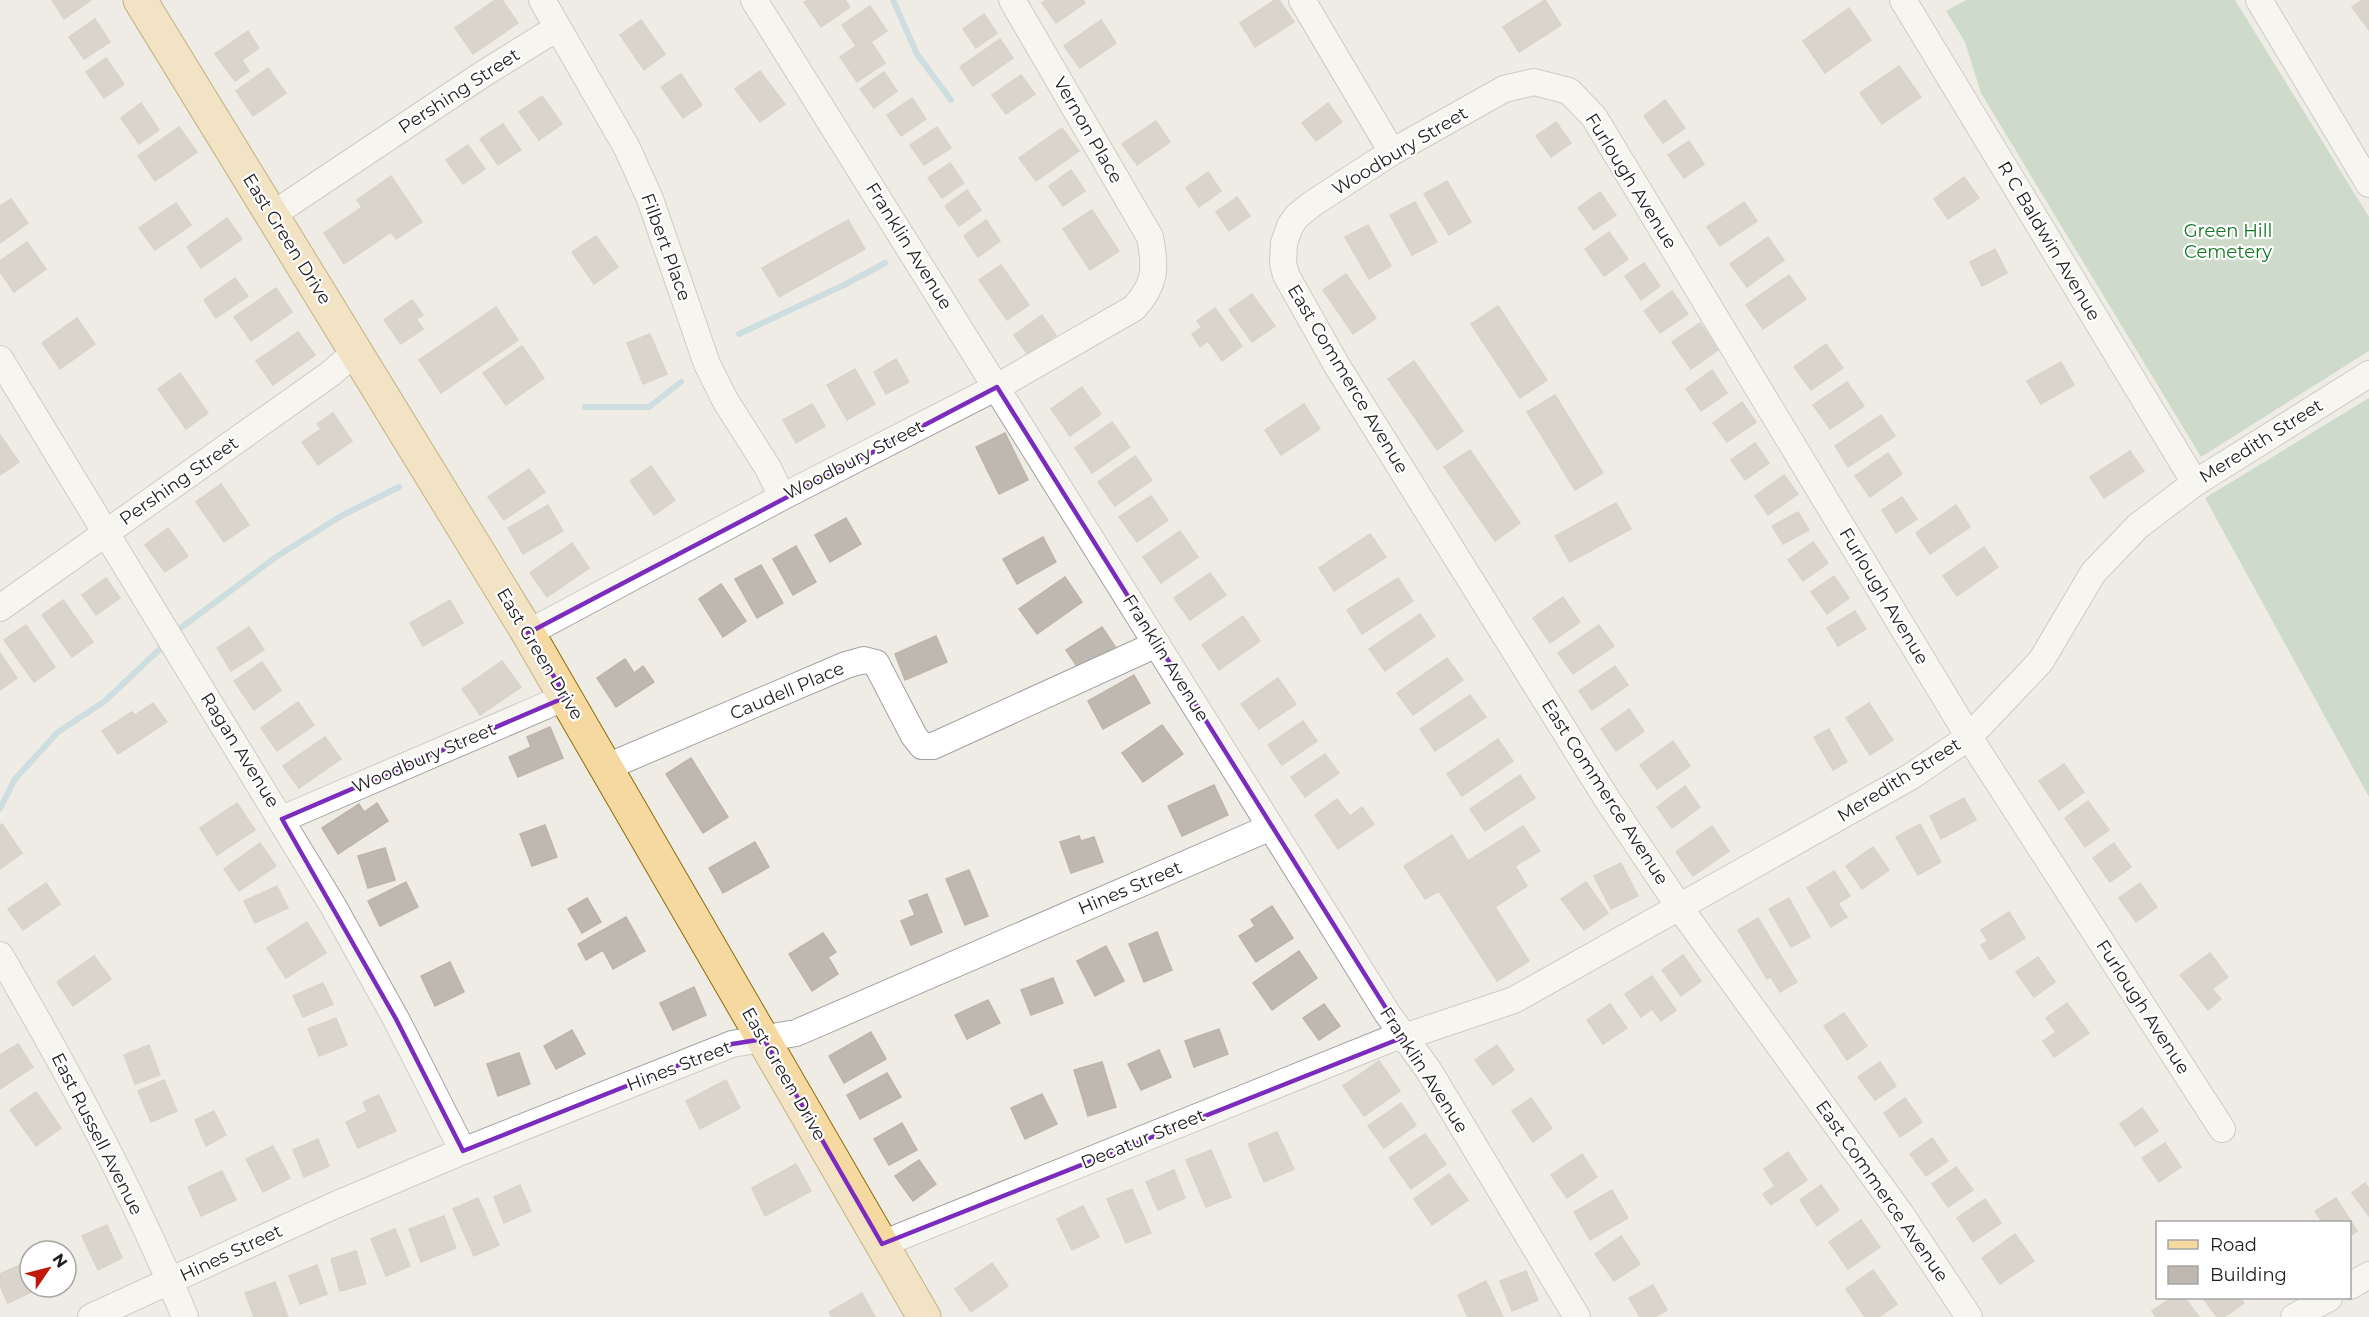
<svg xmlns="http://www.w3.org/2000/svg" width="2369" height="1317" font-family="Montserrat,sans-serif">
	<style>
		.cemetery { fill: #a7c6ae }
		.lines { fill: none; stroke-linecap: round; stroke-linejoin: round }
		.stream { stroke: #a7cbda; stroke-width: 6 }
		.building { fill: #bfb8b1; stroke: #bfb4a8; stroke-width: 1.5 }
		.minor-casing { stroke: #a2a2a2; stroke-width: 28 }
		.major-casing { stroke: #8f6c08; stroke-width: 35 }
		.minor { stroke: #fff; stroke-width: 26 }
		.major { stroke: #f6d8a1; stroke-width: 33 }
		.marked { fill: none; stroke: #7b2cbf; stroke-width: 4.5; stroke-linejoin: round }
		.labels { text-anchor: middle; dominant-baseline: central; stroke-width: 4.5; stroke-linejoin: round; paint-order: stroke }
		.street-label { font-size: 18px; fill: #1e1e1e; stroke: #fff }
		.park-label { font-size: 18px; fill: #127621; stroke: #fff }
	</style>
	<rect width="100%" height="100%" fill="#eeece4"/>
	<path class="cemetery" d="M1966,0H2235L2369,217V351L2201,457L1981,93L1965,42L1946,11Z
		M2369,398V797L2205,498Z"/>
	<g class="lines">
		<path class="stream" d="M893,0L917,54L951,100
			M739,334L844,285L885,263
			M585,407H649L681,382
			M182,627L276,557L341,516L399,487
			M0,809L15,779L58,732L105,701L164,645"/>
	</g>
	<path class="building" d="M52,0H91L64,19Z
		M495,0H502L518,23L473,54L455,28Z
		M808,0H845L850,7L821,27L804,2Z
		M1046,0H1083L1085,3L1056,23L1042,3Z
		M1275,0H1279L1294,22L1255,47L1240,23Z
		M1545,0L1561,25L1519,52L1503,27Z
		M2362,0H2369V30L2352,7Z
		M870,6L887,31L871,42L885,63L857,82L840,57L856,46L842,25Z
		M1849,8L1871,40L1825,73L1803,41Z
		M984,14L997,33L976,48L963,29Z
		M95,19L110,42L84,59L69,37Z
		M641,20L665,54L644,70L620,35Z
		M1101,20L1116,43L1080,68L1064,46Z
		M248,31L259,48L242,60L249,71L235,81L215,54Z
		M1000,39L1013,58L973,86L960,67Z
		M106,58L124,84L104,98L86,72Z
		M1899,66L1921,97L1882,124L1860,93Z
		M268,68L286,93L253,116L236,91Z
		M760,71L785,104L760,122L735,89Z
		M884,72L897,91L874,108L860,89Z
		M681,74L702,105L683,118L661,87Z
		M1021,75L1035,94L1006,114L992,95Z
		M542,96L562,124L539,140L519,112Z
		M912,98L926,119L901,136L887,115Z
		M1665,100L1685,128L1663,143L1644,116Z
		M141,103L159,130L139,144L121,118Z
		M1328,103L1342,122L1316,141L1302,123Z
		M1156,121L1170,142L1137,165L1122,144Z
		M1556,122L1571,143L1551,157L1536,136Z
		M503,124L521,150L498,165L480,139Z
		M179,127L197,152L155,181L138,156Z
		M937,127L951,148L924,165L910,145Z
		M1062,128L1079,151L1036,181L1019,158Z
		M1689,141L1704,164L1684,178L1668,155Z
		M468,145L485,169L463,184L446,160Z
		M950,163L964,183L942,198L928,178Z
		M1071,170L1085,191L1063,206L1049,186Z
		M1208,172L1221,191L1199,207L1186,188Z
		M391,176L422,222L396,239L391,232L344,264L324,233L362,207L357,200Z
		M1964,177L1979,198L1948,219L1934,199Z
		M1447,181L1471,222L1449,235L1424,194Z
		M967,190L981,210L959,226L945,206Z
		M1600,192L1616,215L1594,230L1578,208Z
		M1237,197L1250,216L1229,231L1216,212Z
		M11,199L28,223L0,243V206Z
		M1415,202L1437,242L1412,255L1390,215Z
		M1744,202L1757,221L1720,246L1707,227Z
		M176,203L191,225L155,250L139,228Z
		M1092,210L1119,251L1090,270L1063,229Z
		M227,218L242,239L201,268L187,247Z
		M848,220L865,249L779,297L762,268Z
		M986,220L1000,241L978,257L964,236Z
		M1368,225L1391,266L1369,279L1345,237Z
		M1609,232L1628,259L1604,276L1585,249Z
		M596,236L618,267L594,284L572,252Z
		M1768,237L1784,260L1747,287L1730,264Z
		M27,242L46,269L14,292L0,272V261Z
		M1995,249L2007,273L1982,286L1970,262Z
		M1644,263L1660,286L1641,300L1625,276Z
		M1001,265L1029,305L1007,320L979,280Z
		M1346,274L1376,318L1353,334L1323,290Z
		M1789,275L1806,299L1763,329L1746,305Z
		M235,278L248,296L216,318L204,300Z
		M276,288L292,312L251,341L234,317Z
		M1672,291L1688,314L1660,333L1644,311Z
		M1252,294L1275,326L1252,342L1229,310Z
		M412,300L423,315L416,319L423,329L401,344L384,320Z
		M1498,306L1547,380L1520,398L1471,324Z
		M496,307L518,340L441,393L419,360Z
		M1215,308L1242,346L1222,361L1208,341L1200,347L1192,334L1202,327L1197,321Z
		M1042,315L1056,335L1028,355L1014,335Z
		M77,318L95,344L60,369L42,343Z
		M1700,323L1718,350L1691,369L1672,342Z
		M298,332L315,355L273,385L256,361Z
		M650,334L667,374L643,384L627,343Z
		M1826,344L1843,368L1811,390L1794,367Z
		M522,346L544,378L506,405L483,373Z
		M896,359L909,382L886,394L874,372Z
		M1414,361L1463,431L1437,450L1388,379Z
		M2061,362L2074,385L2041,404L2027,381Z
		M855,369L875,404L847,420L827,385Z
		M1712,370L1727,393L1701,411L1686,389Z
		M180,373L208,413L186,429L158,389Z
		M1847,382L1864,406L1830,429L1813,405Z
		M1082,387L1101,414L1070,436L1051,409Z
		M1555,395L1603,473L1575,490L1527,412Z
		M1742,402L1756,422L1727,442L1713,423Z
		M812,404L825,426L796,443L783,420Z
		M1304,404L1320,429L1281,455L1265,430Z
		M333,413L352,441L318,465L302,442L321,429L317,424Z
		M1881,415L1895,436L1848,467L1835,446Z
		M1112,422L1130,447L1092,473L1075,448Z
		M1005,433L1028,480L999,494L976,447Z
		M0,435L19,462L0,475Z
		M1755,443L1769,463L1745,480L1731,460Z
		M1470,450L1520,523L1495,541L1444,467Z
		M2130,451L2144,471L2104,498L2090,477Z
		M1888,453L1902,474L1870,497L1855,476Z
		M1135,456L1152,480L1115,506L1098,482Z
		M651,466L675,500L654,515L630,481Z
		M529,469L545,492L504,520L488,497Z
		M1784,475L1798,494L1768,515L1755,496Z
		M221,484L249,525L224,542L196,502Z
		M1151,496L1168,520L1137,542L1119,517Z
		M1902,497L1917,519L1896,533L1882,510Z
		M1616,503L1631,529L1570,562L1555,536Z
		M548,505L563,531L523,554L508,528Z
		M1956,505L1970,527L1930,554L1916,533Z
		M1798,512L1809,530L1783,544L1772,526Z
		M846,518L861,544L830,562L815,535Z
		M168,528L188,556L165,572L145,545Z
		M1180,531L1198,557L1161,583L1143,557Z
		M1370,534L1386,557L1334,591L1319,568Z
		M1043,537L1056,562L1017,584L1003,559Z
		M1813,542L1828,563L1803,581L1788,560Z
		M572,543L589,568L547,597L530,573Z
		M796,546L816,582L793,595L773,559Z
		M1984,547L1998,567L1957,596L1943,576Z
		M761,565L783,603L757,618L735,579Z
		M1210,573L1226,595L1190,620L1174,598Z
		M1834,576L1849,598L1827,614L1811,592Z
		M1065,577L1082,602L1037,634L1019,609Z
		M106,578L120,598L96,615L82,595Z
		M1398,578L1413,601L1362,634L1347,610Z
		M721,584L746,621L723,637L699,599Z
		M1563,597L1580,622L1550,643L1533,618Z
		M63,600L93,642L72,657L42,615Z
		M450,600L463,623L423,646L410,623Z
		M1855,611L1866,629L1838,646L1827,628Z
		M1420,614L1435,636L1385,671L1369,649Z
		M1243,616L1260,641L1219,670L1202,645Z
		M26,625L55,667L34,682L4,640Z
		M1599,625L1614,646L1573,674L1558,653Z
		M249,627L264,650L231,671L217,648Z
		M1102,627L1116,648L1080,671L1066,650Z
		M936,636L947,662L905,680L895,654Z
		M0,653L17,678L0,690Z
		M1447,658L1463,680L1413,715L1397,693Z
		M625,659L634,673L643,666L654,682L616,707L597,678Z
		M502,661L521,687L480,715L462,689Z
		M262,662L281,690L254,710L234,681Z
		M1615,666L1628,685L1592,710L1579,691Z
		M1134,675L1150,703L1103,729L1088,701Z
		M1278,678L1296,704L1259,729L1241,704Z
		M1470,695L1486,717L1435,751L1420,729Z
		M298,702L314,725L277,751L261,728Z
		M153,703L167,722L118,754L102,731L132,712L135,715Z
		M1869,703L1893,740L1870,755L1846,718Z
		M1629,709L1644,731L1616,751L1601,729Z
		M1303,721L1317,741L1282,765L1268,745Z
		M1162,725L1183,754L1143,782L1122,753Z
		M550,727L563,758L518,777L509,757L531,747L527,737Z
		M1829,729L1847,762L1833,770L1814,737Z
		M325,737L341,759L299,788L283,766Z
		M1498,739L1513,761L1462,796L1447,774Z
		M1673,741L1690,766L1657,789L1640,765Z
		M1325,754L1339,773L1305,797L1291,777Z
		M691,758L728,817L703,833L666,774Z
		M2064,764L2084,792L2059,810L2039,781Z
		M1520,775L1535,798L1485,831L1470,809Z
		M1214,785L1228,815L1182,836L1168,806Z
		M1685,786L1700,807L1672,828L1657,807Z
		M1964,798L1976,820L1941,839L1930,816Z
		M1337,799L1350,816L1362,807L1374,824L1338,849L1315,815Z
		M2088,801L2109,830L2085,847L2065,818Z
		M237,803L255,830L217,855L200,828Z
		M377,803L388,821L338,854L322,828L359,804L364,812Z
		M2,824L22,853L0,869V826Z
		M1920,824L1941,862L1918,875L1896,837Z
		M545,825L557,857L532,866L520,834Z
		M1523,826L1540,851L1515,866L1527,886L1495,907L1529,961L1497,981L1439,891L1425,899L1404,866L1452,835L1468,861Z
		M1712,826L1729,851L1693,876L1676,852Z
		M1079,836L1081,841L1094,837L1103,862L1071,873L1060,842Z
		M755,842L769,867L723,893L709,868Z
		M260,843L276,866L239,891L224,869Z
		M2114,843L2131,867L2110,882L2093,858Z
		M1873,847L1889,870L1862,889L1846,866Z
		M385,848L395,880L368,888L358,856Z
		M1621,863L1638,896L1611,909L1594,876Z
		M969,870L988,916L965,925L946,879Z
		M1834,871L1850,896L1838,903L1847,917L1831,927L1807,888Z
		M406,882L418,907L380,926L368,901Z
		M1586,882L1608,913L1584,930L1561,899Z
		M46,883L60,904L23,930L8,909Z
		M2140,883L2157,907L2136,922L2119,898Z
		M277,886L288,908L255,923L244,901Z
		M927,894L942,932L911,945L901,921L915,915L909,901Z
		M587,898L601,922L582,933L568,909Z
		M1789,898L1810,937L1791,947L1769,909Z
		M1272,906L1293,938L1256,962L1239,936L1255,926L1251,920Z
		M2009,912L2025,938L1990,960L1981,945L1988,941L1981,930Z
		M626,917L645,951L613,969L603,950L586,960L578,944Z
		M1758,918L1797,982L1780,992L1771,977L1767,979L1738,930Z
		M307,922L326,953L286,978L267,948Z
		M1157,932L1172,970L1144,982L1129,944Z
		M823,933L836,952L828,957L838,974L812,991L789,954Z
		M1106,946L1124,981L1095,996L1077,961Z
		M1299,951L1317,978L1272,1010L1253,983Z
		M2210,953L2228,977L2212,989L2221,999L2208,1010L2180,975Z
		M1683,955L1701,981L1681,996L1662,970Z
		M94,956L111,979L73,1006L57,982Z
		M2038,957L2055,982L2034,997L2016,972Z
		M450,962L464,992L435,1006L421,976Z
		M1652,976L1676,1010L1661,1021L1652,1009L1641,1017L1625,994Z
		M1053,978L1063,1003L1031,1015L1021,990Z
		M323,983L333,1004L303,1017L293,996Z
		M694,987L706,1015L673,1030L660,1003Z
		M988,1000L1000,1023L967,1039L955,1015Z
		M2067,1003L2089,1033L2054,1057L2043,1041L2056,1032L2046,1018Z
		M1324,1004L1340,1026L1319,1040L1303,1018Z
		M1610,1004L1627,1028L1603,1044L1587,1020Z
		M1844,1013L1867,1046L1847,1060L1824,1026Z
		M336,1018L347,1045L319,1056L308,1029Z
		M1219,1029L1228,1054L1194,1067L1185,1041Z
		M572,1030L585,1054L556,1069L544,1046Z
		M871,1032L886,1059L844,1083L829,1056Z
		M18,1044L33,1067L0,1089V1055Z
		M149,1045L160,1075L135,1084L124,1055Z
		M1497,1045L1514,1070L1493,1085L1475,1060Z
		M1159,1050L1171,1077L1141,1090L1128,1064Z
		M519,1053L530,1084L498,1096L487,1064Z
		M1379,1061L1400,1091L1364,1116L1343,1086Z
		M1102,1062L1116,1107L1088,1116L1074,1070Z
		M1880,1062L1896,1086L1875,1100L1858,1077Z
		M887,1073L901,1097L860,1119L847,1095Z
		M164,1080L177,1111L151,1122L138,1091Z
		M726,1080L740,1108L700,1129L686,1101Z
		M36,1092L61,1128L36,1146L10,1110Z
		M1042,1094L1057,1124L1025,1139L1011,1108Z
		M379,1095L396,1131L358,1148L346,1122L367,1112L363,1102Z
		M1531,1098L1552,1128L1533,1142L1512,1111Z
		M1905,1098L1922,1122L1900,1137L1884,1113Z
		M1401,1103L1416,1125L1384,1148L1368,1126Z
		M2142,1108L2158,1131L2135,1146L2120,1124Z
		M214,1111L226,1135L206,1146L195,1120Z
		M902,1123L917,1150L889,1165L874,1139Z
		M1277,1132L1294,1169L1264,1182L1248,1144Z
		M1425,1134L1446,1164L1411,1189L1389,1158Z
		M1932,1138L1948,1161L1926,1176L1910,1154Z
		M318,1139L329,1166L304,1177L293,1150Z
		M2165,1143L2181,1167L2159,1182L2142,1158Z
		M273,1146L290,1178L263,1192L246,1159Z
		M1211,1150L1231,1197L1206,1207L1186,1160Z
		M1788,1152L1807,1180L1771,1205L1763,1194L1775,1186L1764,1169Z
		M1582,1154L1597,1177L1567,1198L1551,1175Z
		M919,1160L936,1184L913,1201L895,1176Z
		M796,1164L811,1191L765,1216L752,1188Z
		M1956,1167L1973,1190L1948,1207L1932,1184Z
		M1174,1170L1185,1198L1158,1210L1146,1182Z
		M222,1171L236,1200L201,1216L188,1187Z
		M1449,1174L1468,1200L1432,1225L1414,1199Z
		M2365,1183L2369,1189V1216L2352,1193Z
		M520,1185L531,1211L504,1223L494,1197Z
		M1821,1185L1839,1210L1817,1226L1800,1200Z
		M1132,1189L1151,1233L1126,1243L1107,1199Z
		M1612,1190L1628,1218L1590,1240L1574,1212Z
		M478,1198L499,1245L474,1256L453,1209Z
		M2336,1198L2357,1231L2350,1236V1222H2322L2315,1211Z
		M1985,1199L2001,1223L1973,1242L1957,1218Z
		M1083,1206L1099,1237L1072,1250L1057,1219Z
		M444,1216L456,1248L421,1262L409,1229Z
		M1861,1220L1880,1247L1848,1269L1829,1242Z
		M107,1225L122,1258L98,1270L82,1236Z
		M395,1229L410,1266L386,1276L371,1239Z
		M2015,1234L2034,1261L2000,1284L1982,1258Z
		M1621,1236L1640,1264L1614,1281L1595,1254Z
		M356,1251L366,1284L340,1291L331,1259Z
		M28,1261L30,1266V1287L40,1288L8,1303L0,1286V1274Z
		M992,1263L1008,1286L971,1312L955,1289Z
		M317,1265L327,1294L300,1304L289,1276Z
		M1873,1270L1897,1304L1879,1317H1865L1846,1289Z
		M1526,1271L1538,1300L1512,1311L1500,1281Z
		M1486,1281L1503,1317H1468L1458,1295Z
		M275,1282L288,1317H254L245,1293Z
		M1653,1285L1667,1310L1655,1317H1640L1629,1298Z
		M862,1293L875,1317H832L829,1312Z
		M2171,1298H2185L2199,1317H2156L2152,1311Z
		M2203,1298H2240L2244,1303L2224,1317H2217Z"/>
	<g class="lines">
		<g class="minor-casing">
			<path id="minor" d="M542,0L627,148L650,199L707,364L725,400L768,468L782,497
				M754,0L1387,1013L1429,1071L1577,1317
				M1302,0L1392,152
				M1903,0L2195,483
				M2259,0L2369,184
				M272,215L480,76L557,28
				M0,359L333,906L396,1019L463,1151
				M0,608L330,374L357,351
				M528,633L782,497L997,387L1134,308C1156,284 1156,268 1150,237L1012,0
				M607,767L846,665L864,660L876,663L914,736L922,746H933L1157,644
				M282,819L566,697
				M0,955C68,1072 133,1191 185,1317
				M882,1244L1393,1038L1404,1037L1514,1000L1910,777L1969,737L2041,661L2093,573L2138,526L2195,483L2369,374
				M2350,1286L2369,1275
				M91,1317L333,1206L463,1151L732,1044L796,1033L1271,827
				M1969,1317L1900,1213L1680,908L1607,799L1336,364L1286,275L1283,263L1284,243L1290,226L1297,216L1312,204L1392,152L1504,89L1534,82L1569,91L1594,117L1969,737L2222,1129
				M2294,1317L2329,1298"/>
		</g>
		<g class="major-casing">
			<path id="major" d="M140,0L528,633L924,1317"/>
		</g>
		<use href="#minor" class="minor"/>
		<use href="#major" class="major"/>
	</g>
	<path d="M0 0H2369V1317H0ZM997,387L1404,1037L882,1244L764,1039L732,1044L463,1151L396,1019L282,819L566,697L528,633Z" fill="#eeece4" fill-opacity=".55" fill-rule="evenodd"/>
	<path class="marked" d="M997,387L1404,1037L882,1244L764,1039L732,1044L463,1151L396,1019L282,819L566,697L528,633Z"/>
	<g class="labels">
		<g class="street-label">
			<text transform="translate(459 91) rotate(-33)">Pershing Street</text>
			<text transform="translate(1088 130) rotate(60)">Vernon Place</text>
			<text transform="translate(1400 151) rotate(-31)">Woodbury Street</text>
			<text transform="translate(1631 181) rotate(58)">Furlough Avenue</text>
			<text transform="translate(287 239) rotate(58)">East Green Drive</text>
			<text transform="translate(2049 241) rotate(59)">R C Baldwin Avenue</text>
			<text transform="translate(909 246) rotate(58)">Franklin Avenue</text>
			<text transform="translate(666 247) rotate(70)">Filbert Place</text>
			<text transform="translate(1348 379) rotate(59)">East Commerce Avenue</text>
			<text transform="translate(2261 441) rotate(-32)">Meredith Street</text>
			<text transform="translate(854 460) rotate(-27)">Woodbury Street</text>
			<text transform="translate(179 481) rotate(-35)">Pershing Street</text>
			<text transform="translate(1884 596) rotate(59)">Furlough Avenue</text>
			<text transform="translate(540 654) rotate(59)">East Green Drive</text>
			<text transform="translate(1166 658) rotate(58)">Franklin Avenue</text>
			<text transform="translate(787 691) rotate(-23)">Caudell Place</text>
			<text transform="translate(240 750) rotate(58)">Ragan Avenue</text>
			<text transform="translate(424 758) rotate(-23)">Woodbury Street</text>
			<text transform="translate(1899 780) rotate(-32)">Meredith Street</text>
			<text transform="translate(1605 792) rotate(57)">East Commerce Avenue</text>
			<text transform="translate(1130 888) rotate(-23)">Hines Street</text>
			<text transform="translate(2143 1007) rotate(57)">Furlough Avenue</text>
			<text transform="translate(679 1066) rotate(-21)">Hines Street</text>
			<text transform="translate(1424 1070) rotate(57)">Franklin Avenue</text>
			<text transform="translate(784 1074) rotate(60)">East Green Drive</text>
			<text transform="translate(97 1134) rotate(63)">East Russell Avenue</text>
			<text transform="translate(1143 1139) rotate(-22)">Decatur Street</text>
			<text transform="translate(1882 1191) rotate(55)">East Commerce Avenue</text>
			<text transform="translate(231 1253) rotate(-25)">Hines Street</text>
		</g>
		<g class="park-label">
			<text x="2228" y="231">Green Hill<tspan x="2228" dy="21">Cemetery</tspan></text>
		</g>
	</g>
	<rect x="2156" y="1221" width="195" height="78" fill="#ffffff" stroke="#a5a5a5" stroke-width="1.5"/>
	<rect x="2168" y="1240" width="30" height="9" fill="#f6d8a1" stroke="#a5a5a5" stroke-width="1.5"/>
	<text x="2210" y="1251" font-size="18" fill="#1e1e1e">Road</text>
	<rect x="2168" y="1266" width="30" height="18" fill="#bfb8b1" stroke="#a5a5a5" stroke-width="1.5"/>
	<text x="2210" y="1281" font-size="18" fill="#1e1e1e">Building</text>
	<g transform="translate(48 1269) rotate(55)"><circle r="28" fill="#ffffff" stroke="#a5a5a5" stroke-width="1.5"/>
	<path d="M0-4.5L10 22L0 15L-10 22Z" fill="#c0180b"/>
	<text y="-9" font-size="16" font-weight="bold" text-anchor="middle" fill="#1e1e1e">N</text>
	</g>
</svg>
